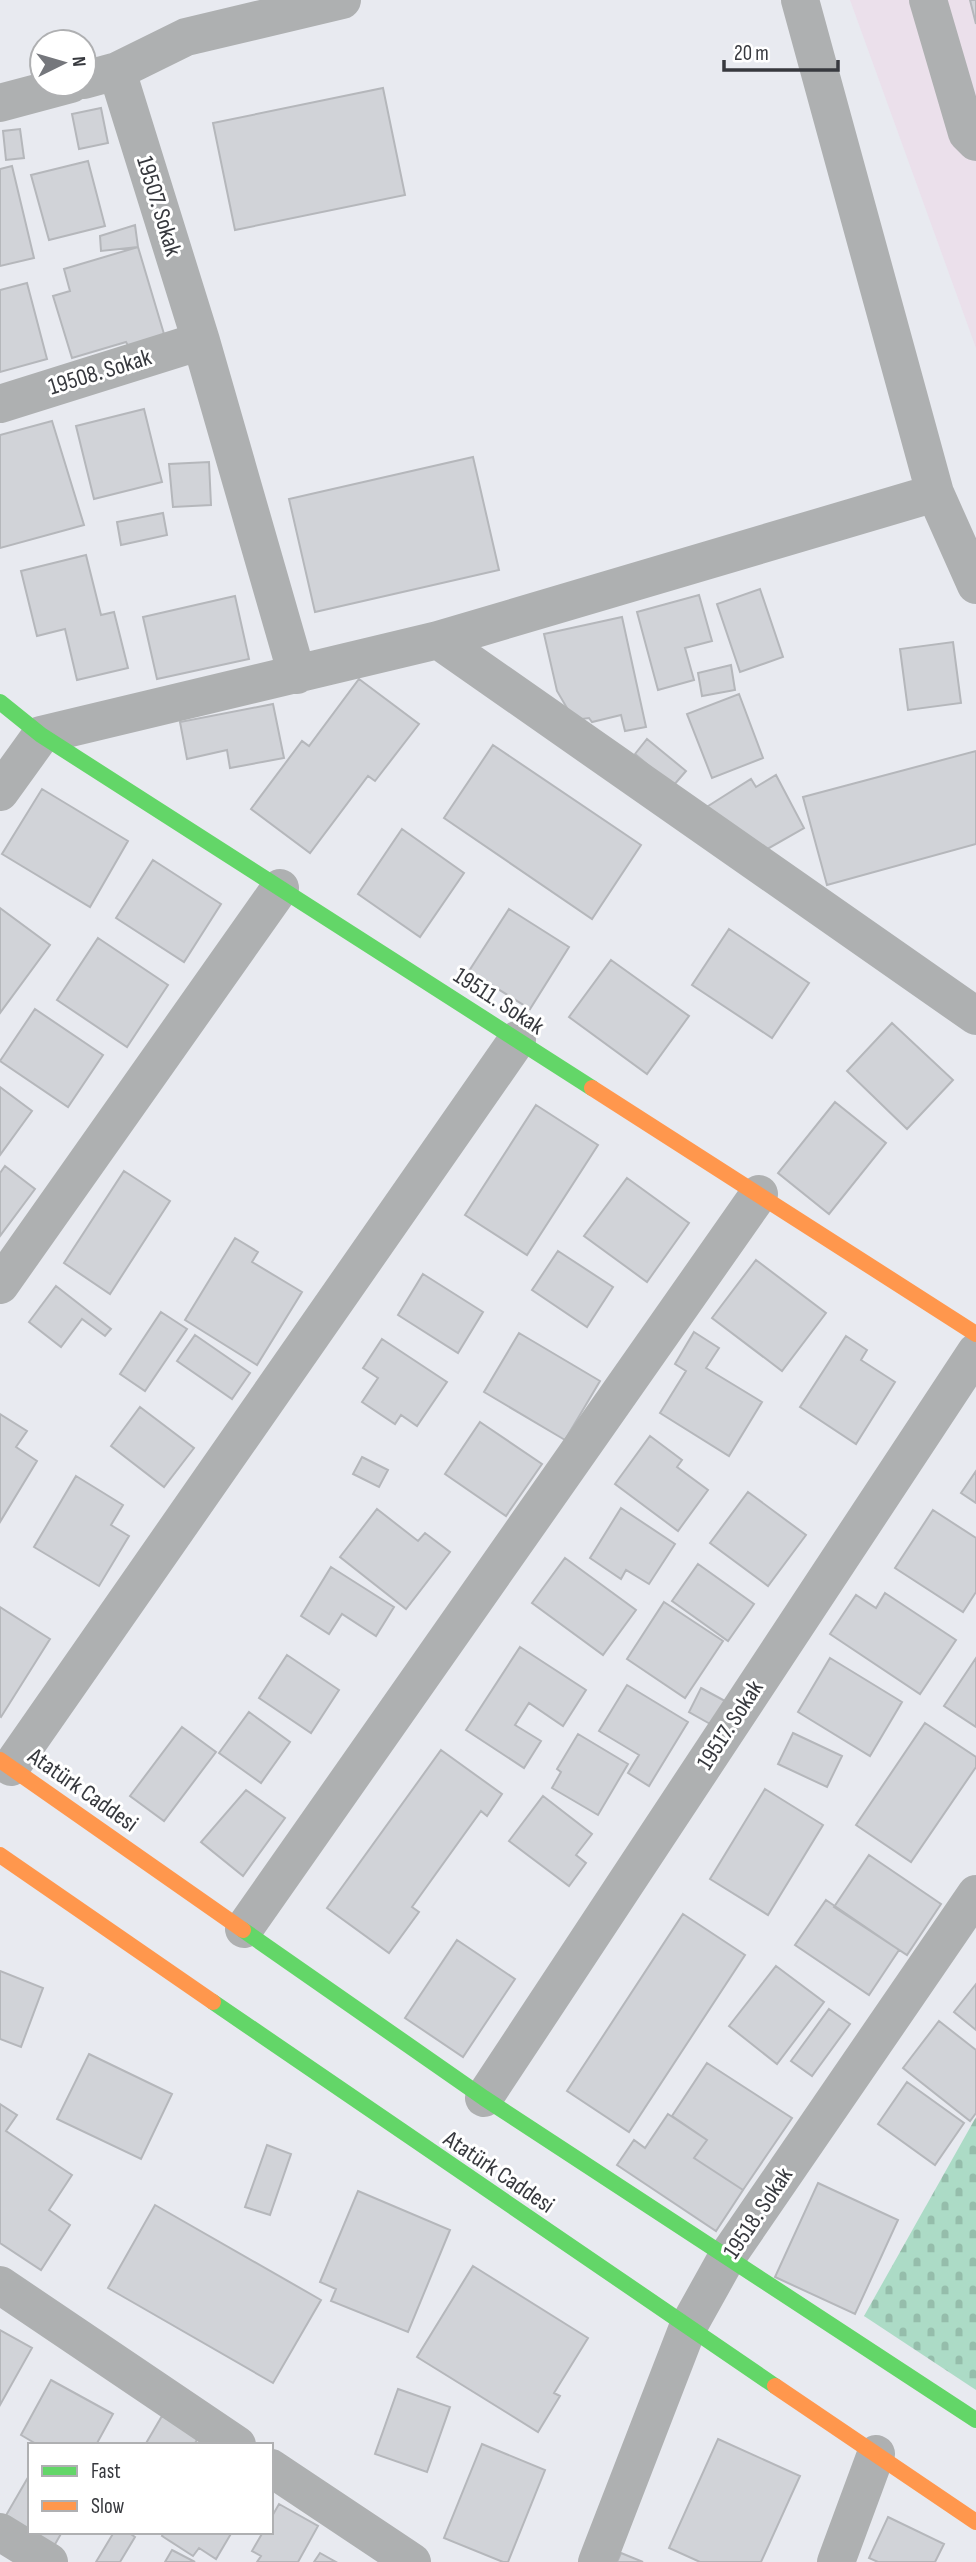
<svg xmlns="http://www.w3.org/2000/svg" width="976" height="2562" font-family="'Sofia Sans Condensed',sans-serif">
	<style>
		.industrial { fill: #ebe0eb }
		.cemetery { fill: url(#cemetery-stones) }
		.building { fill: #d1d3d8; stroke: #b5b7bb; stroke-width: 2 }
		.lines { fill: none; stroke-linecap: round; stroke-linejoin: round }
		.street { stroke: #aeb0b1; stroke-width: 38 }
		.fast { stroke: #63d668; stroke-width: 16 }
		.slow { stroke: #ff974d; stroke-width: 16 }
		.labels { text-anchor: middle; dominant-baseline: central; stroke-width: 6; stroke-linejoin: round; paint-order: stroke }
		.street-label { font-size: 24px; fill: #37393e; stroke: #fff }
	</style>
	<defs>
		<pattern id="cemetery-stones" width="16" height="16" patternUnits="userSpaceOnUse" patternTransform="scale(1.75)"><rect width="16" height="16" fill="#acdbc6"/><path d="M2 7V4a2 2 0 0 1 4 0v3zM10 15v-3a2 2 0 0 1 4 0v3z" fill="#95bdab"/></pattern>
	</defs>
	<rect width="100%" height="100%" fill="#e8eaf0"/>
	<path class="industrial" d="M850,0H976V348Z"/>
	<path class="cemetery" d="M976,2117V2390L864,2316Z"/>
	<path class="building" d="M970,0H976V24Z
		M383,88L405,195L235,230L213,123Z
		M101,108L108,143L79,149L72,114Z
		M20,129L24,158L6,160L3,131Z
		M88,161L105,226L49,240L31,175Z
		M12,166L34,258L0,266V169Z
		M135,225L138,247L101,251L100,236Z
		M138,247L167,344L133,354L126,342L72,358L53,296L70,291L64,269Z
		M27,283L47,359L0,372V290Z
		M144,409L162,482L94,499L76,426Z
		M52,421L84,525L0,548V435Z
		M473,457L499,570L315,612L289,499Z
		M209,462L211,505L173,507L169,464Z
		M163,513L167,535L121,545L117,522Z
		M86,555L101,615L114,612L128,668L77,680L65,629L37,636L21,571Z
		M760,589L783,657L740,672L717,604Z
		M699,595L712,641L685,648L694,680L658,690L637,612Z
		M235,596L249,659L157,679L143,617Z
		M622,617L646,727L625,731L621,715L592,722L589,718L574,720L557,691L544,634Z
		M953,642L961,703L908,710L900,649Z
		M731,665L735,690L702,696L698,673Z
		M359,679L419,724L375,781L368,776L310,853L251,809L302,741L309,746Z
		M739,694L763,758L712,778L687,714Z
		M273,704L284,758L230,768L227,750L187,759L180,722Z
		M647,739L686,771L673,786L635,754Z
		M493,745L641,845L592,919L444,818Z
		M976,751V844L827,885L803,797Z
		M776,775L804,828L762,852L705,808L751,779L756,787Z
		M42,789L128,841L90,907L2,854Z
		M402,829L464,873L420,937L358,894Z
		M153,860L221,904L184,962L116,918Z
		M0,908L50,945L0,1013Z
		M509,909L569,947L530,1009L469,971Z
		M729,929L809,983L772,1038L692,985Z
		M98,938L168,985L127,1047L57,1000Z
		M611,960L689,1016L647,1074L569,1017Z
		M35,1009L103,1055L68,1107L0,1061Z
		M892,1023L953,1080L907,1129L847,1071Z
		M0,1087L32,1111L0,1155Z
		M835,1102L886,1143L829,1214L778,1173Z
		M536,1105L598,1145L527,1255L465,1215Z
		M5,1166L35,1189L0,1236V1173Z
		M124,1171L170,1201L110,1294L64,1263Z
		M627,1178L689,1223L647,1282L584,1236Z
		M235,1238L258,1252L252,1262L302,1292L257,1365L185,1320Z
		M558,1251L613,1287L587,1327L532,1290Z
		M756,1260L826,1313L782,1371L712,1318Z
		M423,1274L483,1312L458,1353L398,1315Z
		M56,1286L111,1329L105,1336L82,1319L61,1347L29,1322Z
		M161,1312L187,1329L145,1391L120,1374Z
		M694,1332L719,1348L706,1368L762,1402L729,1456L660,1413L686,1371L675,1364Z
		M519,1333L600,1381L565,1440L484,1392Z
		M195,1335L250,1373L232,1399L177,1361Z
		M846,1336L867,1350L861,1360L895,1382L856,1444L800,1407Z
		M382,1339L447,1382L417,1426L401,1415L395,1424L362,1402L378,1378L363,1368Z
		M140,1407L194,1448L164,1487L111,1446Z
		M0,1414L27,1431L16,1447L37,1461L0,1522Z
		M480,1422L542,1464L506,1516L445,1474Z
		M650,1436L682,1460L677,1467L708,1490L678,1531L615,1484Z
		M362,1457L388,1470L379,1487L353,1474Z
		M976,1471V1503L961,1493Z
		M76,1476L123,1505L111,1525L129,1536L99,1586L34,1547Z
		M748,1492L806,1535L768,1586L710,1543Z
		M621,1508L675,1544L649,1584L626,1570L621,1579L590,1558Z
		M377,1509L418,1541L425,1533L450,1552L406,1609L340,1557Z
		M933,1510L976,1538V1592L963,1612L895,1568Z
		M565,1558L636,1610L603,1655L532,1603Z
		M698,1564L754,1604L728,1641L672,1601Z
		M331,1567L394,1607L376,1636L342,1614L329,1634L301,1616Z
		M885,1593L956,1640L920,1694L830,1634L856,1595L876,1608Z
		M664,1602L723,1641L685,1698L627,1659Z
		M0,1607L50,1639L1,1717L0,1716Z
		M520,1647L586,1690L563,1726L529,1703L515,1725L541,1741L524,1768L466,1730Z
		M287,1655L339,1690L311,1733L259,1698Z
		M830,1658L902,1702L870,1756L798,1712Z
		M976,1658V1727L944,1706Z
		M627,1685L688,1722L649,1786L628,1773L639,1755L599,1731Z
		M701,1688L725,1701L712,1725L689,1712Z
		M249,1712L290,1742L261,1783L219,1753Z
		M925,1723L976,1757V1767L911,1862L856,1825Z
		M182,1727L216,1752L164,1821L130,1796Z
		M793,1733L842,1756L827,1787L778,1764Z
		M578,1734L628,1764L598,1815L552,1788L561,1772L557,1769Z
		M441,1750L502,1794L487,1816L481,1811L412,1907L419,1912L389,1953L327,1908Z
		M765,1789L823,1825L768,1915L710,1879Z
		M246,1790L285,1818L243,1876L201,1842Z
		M543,1796L592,1834L576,1855L586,1863L569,1886L509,1841Z
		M869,1855L941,1904L907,1955L834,1907Z
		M826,1900L899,1950L869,1995L795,1945Z
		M683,1914L745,1955L629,2132L567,2091Z
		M457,1940L515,1979L463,2057L405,2018Z
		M776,1966L824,2002L777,2064L729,2026Z
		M0,1971L43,1988L21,2047L0,2039Z
		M976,1984V2030L954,2012Z
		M829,2009L850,2024L812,2076L791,2061Z
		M939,2021L976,2050V2113L970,2121L903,2068Z
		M89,2054L172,2094L141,2159L57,2119Z
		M707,2063L792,2118L743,2190L694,2158L707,2140L672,2116Z
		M907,2082L964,2123L935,2165L878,2124Z
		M0,2104L17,2115L6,2131L72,2175L49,2210L70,2225L41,2270L0,2243Z
		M668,2114L707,2140L694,2158L743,2190L716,2231L617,2165L634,2140L645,2148Z
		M267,2145L291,2154L270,2215L245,2207Z
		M818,2183L898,2220L855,2314L775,2277Z
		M358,2191L450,2230L408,2332L331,2301L336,2289L320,2282Z
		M155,2205L321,2300L273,2383L108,2288Z
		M473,2266L588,2338L554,2393L560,2396L538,2432L417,2357Z
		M0,2330L32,2348L0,2405Z
		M51,2380L113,2414L96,2445H38L21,2435Z
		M398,2389L450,2407L427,2472L375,2454Z
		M162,2416L198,2438L194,2445H145Z
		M718,2439L800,2476L761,2562H700L669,2548Z
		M482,2444L545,2470L508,2562H503L444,2538Z
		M30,2474V2532H62L50,2553L1,2524Z
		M279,2504L318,2526L298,2562H257L261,2556L252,2551L263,2532H271V2518Z
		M888,2517L944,2544L935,2562H878L869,2558Z
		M114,2532H128L135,2537L120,2562H96Z
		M164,2532H232L216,2559L199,2548L193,2556L162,2536Z
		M172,2550L195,2562H165Z
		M320,2553L336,2562H314Z
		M621,2553L643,2562H617Z"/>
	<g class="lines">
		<path class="street" d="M800,0L935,493L976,585
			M928,0L967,133L976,142
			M117,71L201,341L297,675
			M84,80L117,71L186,37L342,0
			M0,103L71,84
			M0,404L201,341
			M438,640L976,1016
			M0,792L41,735L438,640L935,493
			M0,1285L280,888
			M11,1767L517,1040
			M244,1929L759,1194
			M484,2098L976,1352
			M0,2285L237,2445
			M271,2468L412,2562
			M0,2532L49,2562
			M597,2562L688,2327L727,2257L976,1894
			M836,2562L876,2454"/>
		<path class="fast" d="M0,702L41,735L592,1088
			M243,1930L484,2098L976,2420
			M213,2002L775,2386"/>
		<path class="slow" d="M592,1088L976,1334
			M0,1760L243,1930
			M0,1855L213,2002
			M775,2386L976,2522"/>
	</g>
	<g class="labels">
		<g class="street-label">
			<text transform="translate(159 206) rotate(73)">19507. Sokak</text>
			<text transform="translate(100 372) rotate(-17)">19508. Sokak</text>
			<text transform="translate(499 1001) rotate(33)">19511. Sokak</text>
			<text transform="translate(730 1725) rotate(-57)">19517. Sokak</text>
			<text transform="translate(83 1790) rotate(35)">Atatürk Caddesi</text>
			<text transform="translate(499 2172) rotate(34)">Atatürk Caddesi</text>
			<text transform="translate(758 2213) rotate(-56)">19518. Sokak</text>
		</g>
	</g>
	<rect x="28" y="2443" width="245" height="91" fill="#ffffff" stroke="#afb0b2" stroke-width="2"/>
	<rect x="42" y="2466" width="35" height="10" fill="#63d668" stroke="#afb0b2" stroke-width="2"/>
	<text x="91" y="2478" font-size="21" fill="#37393e">Fast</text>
	<rect x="42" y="2501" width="35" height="10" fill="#ff974d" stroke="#afb0b2" stroke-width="2"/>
	<text x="91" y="2513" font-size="21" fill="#37393e">Slow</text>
	<g transform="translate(63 63) rotate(85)"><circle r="33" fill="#ffffff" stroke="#afb0b2" stroke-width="2"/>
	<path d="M0-5L12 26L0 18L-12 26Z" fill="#75777c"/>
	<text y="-10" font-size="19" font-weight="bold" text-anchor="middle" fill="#37393e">N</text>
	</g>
	<path d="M724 60v10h114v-10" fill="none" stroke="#37393e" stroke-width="3.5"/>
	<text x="734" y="60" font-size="21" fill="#37393e" stroke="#ffffff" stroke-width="5" paint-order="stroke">20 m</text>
</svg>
